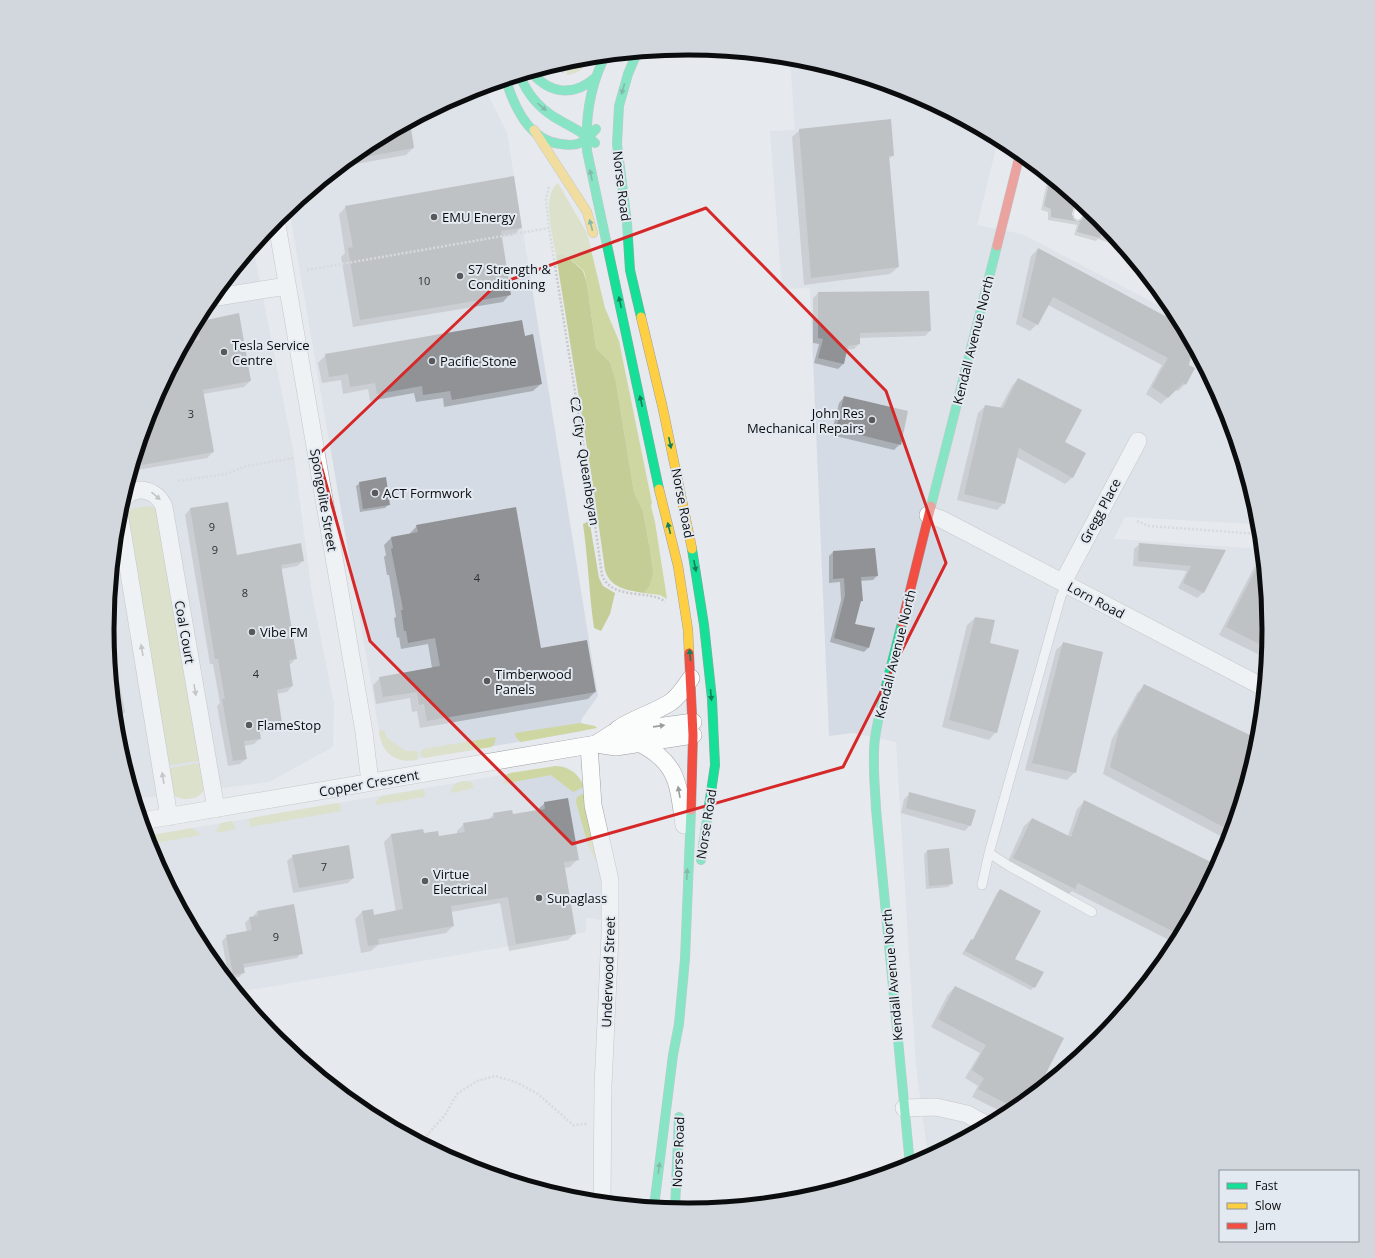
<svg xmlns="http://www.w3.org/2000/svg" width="1375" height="1258" font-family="'Open Sans',sans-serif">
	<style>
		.built { fill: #d5dbe4 }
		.green { fill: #ced7a2 }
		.forest { fill: #c4cd96 }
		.shadow { fill: #0003 }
		.building { fill: #909295 }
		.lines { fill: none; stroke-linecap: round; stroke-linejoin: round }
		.lane-casing { stroke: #9d9fa2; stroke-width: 10 }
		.street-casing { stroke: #9d9fa2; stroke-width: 18 }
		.fast-casing { stroke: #9d9fa2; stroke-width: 10 }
		.slow-casing { stroke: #9d9fa2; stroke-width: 10 }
		.jam-casing { stroke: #9d9fa2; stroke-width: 10 }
		.path { stroke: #c8c9cb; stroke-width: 2.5; stroke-dasharray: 2 2; stroke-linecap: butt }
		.lane { stroke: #fbfcfc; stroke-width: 9 }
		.street { stroke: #fbfcfc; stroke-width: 17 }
		.fast { stroke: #16e098; stroke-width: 9 }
		.slow { stroke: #ffcf43; stroke-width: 9 }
		.jam { stroke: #f24e42; stroke-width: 9 }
		.oneway { fill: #11815a }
		.oneway2 { fill: #9b9c9d }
		.marked { fill: none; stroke: #d62828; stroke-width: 3; stroke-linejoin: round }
		.poi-dot { fill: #57595c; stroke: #e3e9f0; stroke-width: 1.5 }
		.labels { text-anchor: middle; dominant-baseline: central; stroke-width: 4; stroke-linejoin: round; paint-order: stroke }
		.number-label { font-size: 11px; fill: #2c2e30 }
		.street-label { font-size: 13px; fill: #0a0c0e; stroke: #e3e9f0 }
		.poi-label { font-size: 13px; fill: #0a0c0e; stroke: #e3e9f0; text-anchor: start }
		.rim { fill: none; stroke: #0a0c0e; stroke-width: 5 }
	</style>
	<rect width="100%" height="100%" fill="#e6e9ed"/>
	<path class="built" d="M790,58L801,59L910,92L998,140L977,225L1022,234L1175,314L1224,407L1257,516L1258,524L1125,517L1114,539L1261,549L1268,629L1257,743L1224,852L1170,952L1098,1040L1010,1112L928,1156L916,1066L896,742L853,733L829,736L810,288L782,289L770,131L795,130Z
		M484,87L507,133L598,696L581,720L583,731L405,761L396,758L387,752L383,745L380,736L289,208L365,146L465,92Z
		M253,247L293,450L312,594L334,704L333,747L269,782L135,799L118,742L107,629L118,515L151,406L205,306Z
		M556,766L565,767L575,773L582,782L584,787L600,871L603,895V920L586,918V932L516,945L237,992L204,952L151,851L146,836Z"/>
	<path class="green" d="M587,58C585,69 578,73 567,75L566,62L574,59Z
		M558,183L587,233L605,308L619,341L652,503L651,506L655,522L667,599L660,595L644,593L649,587V544L643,511L634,494L616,382L610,362L596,348L587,284L584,271L564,254L556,255C553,236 541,195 558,183Z
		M147,506L153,507L157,511L200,759L198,761L170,765H167L126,515L131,509Z
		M580,723L595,726L597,728L521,742C518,740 515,737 515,733Z
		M381,730H384L387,738L406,751H415L418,753L417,760C396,763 382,754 379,732Z
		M496,737L494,745L491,747L424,758L421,756L420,753L423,749Z
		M198,763L202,765L204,790C199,800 181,802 173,794L168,770L171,768Z
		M556,766C570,767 579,774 584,787L573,792L551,775L503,784L506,775L510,773Z
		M464,781L471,782L474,788L451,793V790C454,784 457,782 464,781Z
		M423,789L425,794L424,797L375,805L377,800L382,796Z
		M582,794L585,795L598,864L588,845L576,802L577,797Z
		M337,803L340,804L341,811L250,827L249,821L251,818Z
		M232,821L236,829L215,833L221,823Z
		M192,828L200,834L201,835L155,843L153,835Z"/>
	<path class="forest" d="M564,254L583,271L587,284L596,348L610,362L616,382L634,493L643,511L649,544L653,574L649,587L644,593C627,590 610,588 605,570L593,485L556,255Z
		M587,522L590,524L599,578L603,586L615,593L610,614L601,631L594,628C589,593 588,559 583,524Z"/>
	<path class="shadow" d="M409,122L413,148L406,155L339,167L365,146Z
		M800,130L893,155L889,159L898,267L890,274L804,285L792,137Z
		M1048,177L1067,192L1066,195L1072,197L1077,201L1074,202L1071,214L1073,220L1080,222L1084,206L1098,218L1114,238L1110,243L1098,239L1096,241L1074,235L1077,225L1048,220V212L1041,210Z
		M346,207L521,227L514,235L501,237L510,294L503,302L353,327L341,257L345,253L339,214Z
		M1118,242L1122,247L1116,245Z
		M1123,248L1130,257L1122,253Z
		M1038,249L1181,325L1192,347L1185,384L1178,391L1175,390L1161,404L1146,394L1162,365L1048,305L1037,324L1030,331L1016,324L1031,256Z
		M818,293L930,331L925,336L859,338V344L854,349L846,350L843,364L838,369L814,363L819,344L813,343V298Z
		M198,323L250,381L244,387L203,394L213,452L207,458L131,471L151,406L184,344L194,342L192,329Z
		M326,355L541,384L533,391L444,407L443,398L416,402L414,393L370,401L368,389L343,394L341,380L322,383L318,363Z
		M1018,379L1064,443L1084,453L1072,478L1065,484L1016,457L1004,503L997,510L957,500L978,413L985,406L1000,408L1012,386Z
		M844,397L900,444L894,450L831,435L839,403Z
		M360,483L389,504L385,508L360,512L356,486Z
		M190,509L236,556L303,561L297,566L281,569L296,658L291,664H288L292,686L287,692L276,694L281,723L276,729L259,732L260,738L254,744L244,746L246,759L240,764L228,766L217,706L220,703L213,664H210L185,515Z
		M417,526L540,650L595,692L588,699L420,728L417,711L412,712L410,698L376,704L373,685L380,678L432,668L428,644L401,649L399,637L397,638L394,618L396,617L389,575H387L384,557L386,555L384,545L391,538L410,534V533Z
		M1140,544L1225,550L1203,593L1197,598L1178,588L1187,571L1133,566L1134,549Z
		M833,552L877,576L873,580L860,581L862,601L859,603L854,625L868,648L864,652L830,642L841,600L840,582L829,583V556Z
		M1261,557L1268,629L1266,658L1219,635L1258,560Z
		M975,618L989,643L996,732L989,740L942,727L967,625Z
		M107,625L109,635H110L125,712L119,718L115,719Z
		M1064,643L1075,772L1067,780L1025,770L1056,650Z
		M1145,686L1258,740L1228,840L1103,774L1112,739L1137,693Z
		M910,794L970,825L965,831L901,813L904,799Z
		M1084,802L1217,866L1175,943L1072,891L1067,896L1006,866L1024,826L1032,819L1068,836L1077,809Z
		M545,803L578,859L570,867L564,868L575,933L568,940L509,951L500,903L451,912L453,926L446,933L378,945L371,951L361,953L355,919L363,911L374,916L396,912L384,842L391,835H423L438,838L457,834V831L464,824L488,820L494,814L512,815L537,810Z
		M949,849L951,884L948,887L926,889L924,854L927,851Z
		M293,856L353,878L348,883L293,893L287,861Z
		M1000,890L1014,960L1034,987L1031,990L962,954L968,944L972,941L997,893Z
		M257,912L301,953L297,958L243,968L244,972L239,977L229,979L222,941L227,936L247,932L245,923L250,918H253V916Z
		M1156,964L1159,966L1146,982L1154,966Z
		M955,987L1063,1038L1036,1091L1006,1114L972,1097L978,1086L965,1078L980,1053L931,1027L948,994Z"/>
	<path class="building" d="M891,119L894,156H889L899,267L811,278L799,129Z
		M410,122L414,148L348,160L365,146Z
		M514,176L522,228L501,231L511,295L360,320L348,248L353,247L345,206Z
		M1050,179L1076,200L1072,214L1074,219L1077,221L1082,220L1086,208L1098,218L1104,225L1100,238L1077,232L1080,222L1051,217V209L1044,206Z
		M1038,248L1180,324L1193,348L1189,365L1195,368L1186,385L1183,383L1168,398L1152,387L1168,358L1053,297L1038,325L1022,317Z
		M929,291L931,331L860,333V344L848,346L844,364L818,358L823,339L818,338V292Z
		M239,313L251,381L203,390L214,452L142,465L139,446L151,406L185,343L200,340L197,322Z
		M522,320L525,336L533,334L542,384L452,400L450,391L423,395L422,386L377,394L375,383L350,387L348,374L329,377L325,354Z
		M1018,378L1082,410L1065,442L1086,453L1073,478L1019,448L1005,504L964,494L985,405L1003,408Z
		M844,396L908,411L901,445L836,429Z
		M386,477L390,505L363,509L359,482Z
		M228,502L237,555L301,543L304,561L281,565L297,659L289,660L293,686L277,690L282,723L259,727L261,739L244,741L247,759L233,761L222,699H225L218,659H215L190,508Z
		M516,507L541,648L587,640L596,692L427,721L424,704L419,705L417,692L383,697L379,677L440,666L435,638L408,643L406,631H404L401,610H403L401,599L391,549L393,548L391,537L418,532L416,525Z
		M1139,543L1226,550L1204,593L1183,583L1191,566L1138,561Z
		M875,548L878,576L861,577L863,601H861L855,624L875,628L869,648L834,638L845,595L844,578L833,579V551Z
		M1262,558L1268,629L1267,648L1226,627Z
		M975,617L995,620L990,643L1019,650L997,733L949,720Z
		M1063,642L1103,652L1076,773L1032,763Z
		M1144,684L1258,739L1231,831L1110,767L1119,730Z
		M909,792L976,810L971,826L906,808Z
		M568,798L579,860L564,862L576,934L516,944L508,897L451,906L454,926L378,939L379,944L368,946L362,911L373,909L374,915L403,909L391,834L423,829L424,833L438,831L439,836L465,832L463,823L494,818L493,813L512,810L513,814L545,809L544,802Z
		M1084,800L1217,865L1180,935L1078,883L1075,889L1013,858L1032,818L1071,837Z
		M349,845L354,878L299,888L292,855Z
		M949,848L953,884L929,886L927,850Z
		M1000,889L1041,911L1015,959L1044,972L1035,988L965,951L971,939L973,940Z
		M294,904L303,954L243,964L245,973L233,975L226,935L252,930L249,917L258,916L257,911Z
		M955,986L1064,1038L1038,1089L1015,1108L978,1089L984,1078L972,1070L986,1045L938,1019Z"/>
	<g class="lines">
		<g class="lane-casing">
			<path id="lane" d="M1078,215L1081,204
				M989,853L1009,866L1092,912
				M982,885L989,853L1061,596L1067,584"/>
		</g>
		<g class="street-casing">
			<path id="street" d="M276,219L364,732L370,782
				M211,298L287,286
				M122,501C134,483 157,489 164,507L216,809
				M119,512L169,817
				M928,515L941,519L1263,687
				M1063,582L1138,441
				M618,729C634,718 654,713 671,702C679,696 685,687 691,678
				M639,743C679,763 678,785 684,825
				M596,744L613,733L693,722
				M589,745L593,805L610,880V935L603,1086L602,1202
				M142,821L596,744L616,747L693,735
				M904,1108L936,1107L967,1114L987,1125"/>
		</g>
		<g class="fast-casing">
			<path id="fast" d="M637,53L628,74L619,106L617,144L627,223L630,270L641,317
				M605,56C590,86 585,117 587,151L659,489
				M531,72C550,94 573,97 595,78
				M520,76C528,96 542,111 561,121C573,128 585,133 595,143
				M506,80C514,107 530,141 561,144C567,145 574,146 580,143C586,140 591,134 596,129
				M931,506L997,246
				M692,549L704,625L712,699L715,765L701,860
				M902,623C893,661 881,699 875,738C872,761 875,786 876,809L910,1165
				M654,1207L673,1055L679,1024L685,959L691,810
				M675,1209L679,1117"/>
		</g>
		<g class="slow-casing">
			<path id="slow" d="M534,130L587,212L593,233
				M641,317L663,409L692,549
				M659,489L678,566L688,630L689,653"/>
		</g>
		<g class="jam-casing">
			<path id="jam" d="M997,246L1020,154
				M902,623L931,506
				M689,653L693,735L691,810"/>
		</g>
		<path class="path" d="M563,63V74
			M549,187L546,199L549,228L586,461L602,575C611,601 652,589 665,602
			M307,270L549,228
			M178,481L226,474L246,466L294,458
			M1137,521L1149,526L1259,534
			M421,1142L445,1115L457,1094L477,1081L495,1076L516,1082L538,1094L573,1125L588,1124"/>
		<use href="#lane" class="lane"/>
		<use href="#street" class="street"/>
		<use href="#fast" class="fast"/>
		<use href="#slow" class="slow"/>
		<use href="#jam" class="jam"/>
	</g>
	<defs><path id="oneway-solid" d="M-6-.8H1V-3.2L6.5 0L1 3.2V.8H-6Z"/></defs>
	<g class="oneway">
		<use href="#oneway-solid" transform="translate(623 89) rotate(106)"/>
		<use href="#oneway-solid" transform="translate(542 107) rotate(41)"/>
		<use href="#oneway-solid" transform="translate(591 175) rotate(-102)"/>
		<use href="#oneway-solid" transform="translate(591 225) rotate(-105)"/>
		<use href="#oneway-solid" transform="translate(620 302) rotate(-102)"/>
		<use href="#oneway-solid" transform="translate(641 401) rotate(-102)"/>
		<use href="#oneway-solid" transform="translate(670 443) rotate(78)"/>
		<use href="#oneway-solid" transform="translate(669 528) rotate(-104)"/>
		<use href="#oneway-solid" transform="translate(695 566) rotate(79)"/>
		<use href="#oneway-solid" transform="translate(690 655) rotate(-95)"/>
		<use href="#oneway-solid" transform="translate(711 695) rotate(85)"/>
		<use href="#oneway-solid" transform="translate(687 874) rotate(-87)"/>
		<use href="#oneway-solid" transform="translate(659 1168) rotate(-82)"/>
	</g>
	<g class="oneway2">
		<use href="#oneway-solid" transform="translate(156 496) rotate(41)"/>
		<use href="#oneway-solid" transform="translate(142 650) rotate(-100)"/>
		<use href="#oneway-solid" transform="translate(195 690) rotate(80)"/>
		<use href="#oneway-solid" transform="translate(659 726) rotate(-8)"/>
		<use href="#oneway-solid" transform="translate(163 778) rotate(-99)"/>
		<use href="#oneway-solid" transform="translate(679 792) rotate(-100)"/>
	</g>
	<path d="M0 0H1375V1258H0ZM706,208L886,391L946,563L843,767L572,844L370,641L318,455L496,285Z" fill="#e6e9ed" fill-opacity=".55" fill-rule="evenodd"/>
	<path class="marked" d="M706,208L886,391L946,563L843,767L572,844L370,641L318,455L496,285Z"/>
	<g class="poi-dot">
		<circle cx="434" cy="217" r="4"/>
		<circle cx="460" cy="276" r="4"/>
		<circle cx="224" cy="352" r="4"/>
		<circle cx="432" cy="361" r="4"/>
		<circle cx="872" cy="420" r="4"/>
		<circle cx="375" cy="493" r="4"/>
		<circle cx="252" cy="632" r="4"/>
		<circle cx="487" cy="681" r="4"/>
		<circle cx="249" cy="725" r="4"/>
		<circle cx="425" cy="881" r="4"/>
		<circle cx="539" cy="898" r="4"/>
	</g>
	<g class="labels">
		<g class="number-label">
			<text x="424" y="280">10</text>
			<text x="191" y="413">3</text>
			<text x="212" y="526">9</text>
			<text x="215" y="549">9</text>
			<text x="477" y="577">4</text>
			<text x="245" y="592">8</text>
			<text x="256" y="673">4</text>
			<text x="324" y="866">7</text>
			<text x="276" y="936">9</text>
		</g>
		<g class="street-label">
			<text transform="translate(622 186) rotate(83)">Norse Road</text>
			<text transform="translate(973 340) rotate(-76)">Kendall Avenue North</text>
			<text transform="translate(585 461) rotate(81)">C2 City - Queanbeyan</text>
			<text transform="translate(324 500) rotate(80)">Spongolite Street</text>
			<text transform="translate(683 503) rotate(79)">Norse Road</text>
			<text transform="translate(1100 511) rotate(-62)">Gregg Place</text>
			<text transform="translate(1096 600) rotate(28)">Lorn Road</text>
			<text transform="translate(185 632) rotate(80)">Coal Court</text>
			<text transform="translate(895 654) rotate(-76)">Kendall Avenue North</text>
			<text transform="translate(369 783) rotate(-10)">Copper Crescent</text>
			<text transform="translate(706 824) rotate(-81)">Norse Road</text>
			<text transform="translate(608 972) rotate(-88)">Underwood Street</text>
			<text transform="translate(892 975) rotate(-95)">Kendall Avenue North</text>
			<text transform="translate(678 1152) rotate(-88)">Norse Road</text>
		</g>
		<g class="poi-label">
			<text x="442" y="217">EMU Energy</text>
			<text x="468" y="269">S7 Strength &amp;<tspan x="468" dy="15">Conditioning</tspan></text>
			<text x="232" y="345">Tesla Service<tspan x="232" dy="15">Centre</tspan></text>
			<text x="440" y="361">Pacific Stone</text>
			<text x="864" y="413" text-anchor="end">John Res<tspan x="864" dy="15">Mechanical Repairs</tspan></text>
			<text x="383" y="493">ACT Formwork</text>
			<text x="260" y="632">Vibe FM</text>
			<text x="495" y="674">Timberwood<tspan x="495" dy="15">Panels</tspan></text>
			<text x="257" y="725">FlameStop</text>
			<text x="433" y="874">Virtue<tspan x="433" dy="15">Electrical</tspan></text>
			<text x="547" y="898">Supaglass</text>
		</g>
	</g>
	<path d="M0 0H1375V1258H0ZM114 629a574 574 0 1 1 1148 0a574 574 0 1 1-1148 0Z" fill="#d2d7de" fill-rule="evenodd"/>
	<path class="rim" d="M114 629a574 574 0 1 1 1148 0a574 574 0 1 1-1148 0Z"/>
	<rect x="1219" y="1170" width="140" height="72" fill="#e3e9f0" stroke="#8c9196"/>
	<rect x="1227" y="1183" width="20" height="6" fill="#16e098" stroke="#8c9196"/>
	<text x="1255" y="1190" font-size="12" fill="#0a0c0e">Fast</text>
	<rect x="1227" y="1203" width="20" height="6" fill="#ffcf43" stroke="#8c9196"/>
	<text x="1255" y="1210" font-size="12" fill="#0a0c0e">Slow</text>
	<rect x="1227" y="1223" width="20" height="6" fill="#f24e42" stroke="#8c9196"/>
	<text x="1255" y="1230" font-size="12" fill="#0a0c0e">Jam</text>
</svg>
